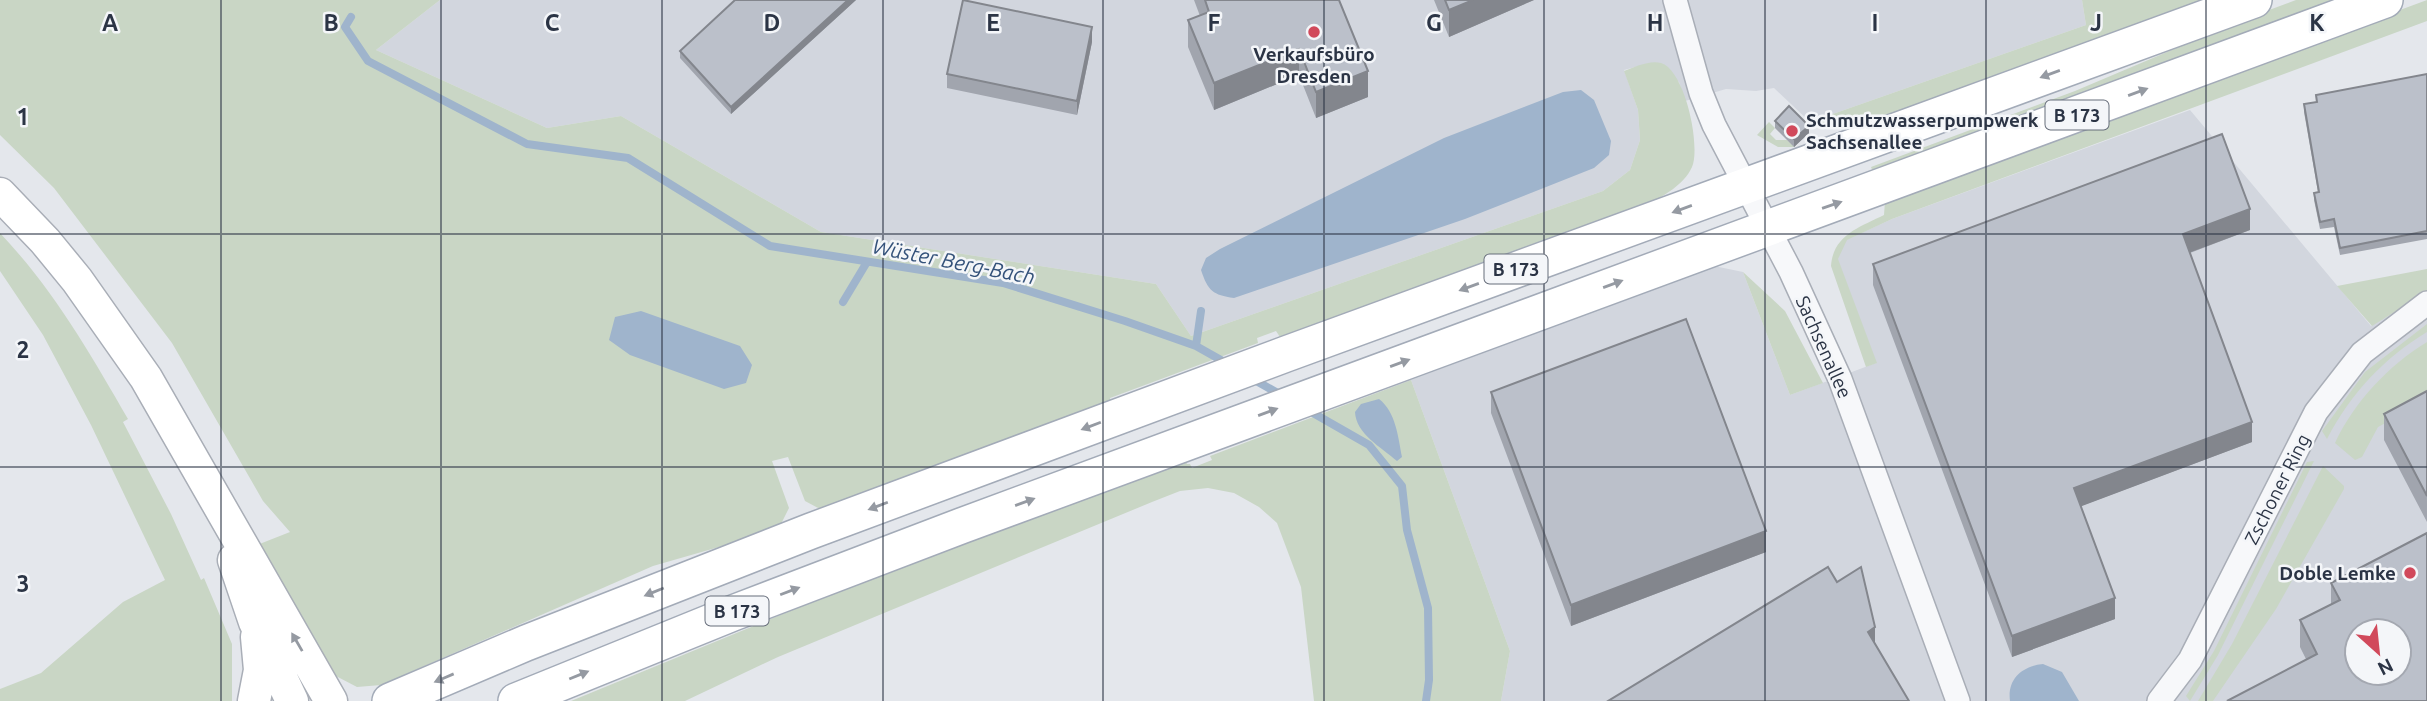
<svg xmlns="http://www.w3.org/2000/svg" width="2427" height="701" font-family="Ubuntu,sans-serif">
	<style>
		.built { fill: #d2d6de; fill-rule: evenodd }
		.green { fill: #c9d6c5 }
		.water { fill: #9fb4cc }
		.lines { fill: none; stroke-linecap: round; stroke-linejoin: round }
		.stream { stroke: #9fb4cc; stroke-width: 8 }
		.street-casing { stroke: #a9aeb7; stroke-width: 26 }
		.secondary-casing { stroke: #a9aeb7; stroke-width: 35 }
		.primary-casing { stroke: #a3abb8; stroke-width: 38 }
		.street { stroke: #f7f8fa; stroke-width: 23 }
		.secondary { stroke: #fff; stroke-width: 32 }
		.primary { stroke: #fff; stroke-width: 35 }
		.wall { fill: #a1a5ae }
		.shaded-wall { fill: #83868d }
		.building { fill: #bbc0ca; stroke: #83868d; stroke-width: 2; fill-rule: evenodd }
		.oneway { fill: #959aa2 }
		.grid { fill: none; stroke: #2b3445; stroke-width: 2; stroke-opacity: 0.55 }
		.poi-dot { fill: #d1495b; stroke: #f4f6f9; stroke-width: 2.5 }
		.labels { text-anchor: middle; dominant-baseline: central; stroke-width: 5; stroke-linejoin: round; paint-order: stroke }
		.shield { fill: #f4f6f9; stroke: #676e7b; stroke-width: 2 }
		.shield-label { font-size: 18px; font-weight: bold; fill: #2b3445 }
		.poi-label { font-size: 19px; font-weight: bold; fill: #2b3445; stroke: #f4f6f9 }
		.street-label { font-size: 19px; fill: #2b3445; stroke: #f4f6f9 }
		.water-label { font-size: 21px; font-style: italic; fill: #34527a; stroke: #f4f6f9 }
		.grid-label { font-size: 23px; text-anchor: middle; font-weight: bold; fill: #2b3445; stroke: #f4f6f9; stroke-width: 5; stroke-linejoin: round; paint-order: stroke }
	</style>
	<rect width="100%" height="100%" fill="#e4e7ec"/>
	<path class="built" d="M440,0H2082L2086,25L1810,122L1774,88L1756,91L1726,89L1685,101L1679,82L1650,63L1624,70L1638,110L1640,140L1630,170L1603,191L1191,336L1156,284L821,232L621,116L547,128L376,50Z
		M2190,110L2371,326L2427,292V701H1501L1510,651L1411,380L1714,266L1743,272L1790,395L1876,363L1837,259L1846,240L1892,219ZM2357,631H2399V673H2357Z"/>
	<path class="green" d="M0,0H440L376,50L547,128L621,116L821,232L1156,284L1191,336L1603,191L1630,170L1640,140L1638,110L1624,71C1635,67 1649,60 1661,63C1685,70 1701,146 1692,167C1684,185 1663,196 1647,205L1282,340L1276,331L1257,338L1258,343L1110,398L1112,404L820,509L805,501L788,457L772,461L789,508L778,530L653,566L381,685L357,687L334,675L257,545L290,532L263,501L172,343L54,188L0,135Z
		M2082,0H2214L1858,130L1854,119L1823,127L1810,122L2086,25Z
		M2296,0H2343L1874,174L1871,167L2075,91L2245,19Z
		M2427,0V21L1892,219L1847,240L1838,259L1877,363L1866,367L1831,266C1833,235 1860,227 1884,215L1885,201Z
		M1769,122L1775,128L1770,134L1776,140H1787L1795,147H1778L1757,135Z
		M0,233C53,289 90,353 128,419L123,422L171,514L201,580L204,578L232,644V701H0V689L41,673L123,602L165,580L91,425L43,335L0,271Z
		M2427,269V292L2372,326L2337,286Z
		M1743,272L1785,311L1823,383L1790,395Z
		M2427,324V332C2384,358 2351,393 2327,439L2322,431L2365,372Z
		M2427,342V401L2378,427L2362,457L2355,460L2335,443C2354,402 2389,365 2427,342Z
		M1411,380L1510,651L1501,701H1314L1301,587L1277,523L1259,507L1234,493L1208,488L1180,491L1152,502L778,657L685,701H571L880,574L1185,458L1187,464H1190L1192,468L1212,460L1210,456Z
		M2314,461L2218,655L2190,701L2186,696L2214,651L2307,462Z
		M2323,466L2344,486V489L2276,609L2213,701H2198L2232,644Z"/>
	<path class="water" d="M1581,90L1594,100L1611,141L1609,155L1594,168L1465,219L1234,298C1213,295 1208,291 1201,270L1206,258L1220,249L1444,138L1563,92Z
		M641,311L740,346L752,365L746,383L724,389L630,355L609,340L615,317Z
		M1379,399C1396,412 1398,437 1402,457L1397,461C1381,447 1356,434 1355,412L1361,404Z
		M2043,664L2062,672L2079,701H2010C2007,679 2022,666 2043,664Z"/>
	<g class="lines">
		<path class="stream" d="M351,17L345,27L368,61L527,144L628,158L770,246L1003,283L1125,321L1196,346L1228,364
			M843,302L867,262
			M1196,346L1201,311
			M1251,378L1283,396
			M1306,409L1369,445L1402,486L1407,530L1428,608L1429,680L1426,701"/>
		<g class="street-casing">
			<path id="street" d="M1675,0L1701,93L1714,125L1791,272L1840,379L1958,701
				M2159,701L2190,660L2316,412L2362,353L2427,303"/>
		</g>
		<g class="secondary-casing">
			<path id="secondary" d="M0,194L45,241L77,280L146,378L331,701
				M234,560L255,622L292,701
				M254,701L260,670L257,637"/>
		</g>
		<g class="primary-casing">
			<path id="primary" d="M390,701L526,643L811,531L1286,354L2254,0
				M516,701L733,613L961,526L2385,0"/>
		</g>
		<use href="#street" class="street"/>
		<use href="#secondary" class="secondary"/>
		<use href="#primary" class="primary"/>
	</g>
	<path class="wall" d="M735,0H856L731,114L680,58V51Z
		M1194,0H1339L1368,97L1316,118L1299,75L1214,110L1188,47V20L1200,16Z
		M1434,0H1534L1449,37Z
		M1092,42L1077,115L947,88V74Z
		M2427,74V239L2340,255L2334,227L2320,229L2314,200V193L2318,192L2304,112V104L2316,102V95Z
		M1775,121L1809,133L1794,147L1775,128Z
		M2250,230L2190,253L2252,442L2081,506L2115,619L2012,657L1873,285V264Z
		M2427,391V522L2384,440V414Z
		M1491,392L1766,552L1571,626L1491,413Z
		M2331,583L2427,701L2306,659L2300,647V620L2331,604Z"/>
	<path class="shaded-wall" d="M848,0H856L731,114V107Z
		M1473,0H1534L1449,37V10Z
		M1092,27V42L1077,115V101Z
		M1299,49V75L1214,110V83Z
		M1368,71V97L1316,118V92Z
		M1809,126V133L1794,147V139Z
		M2250,209V230L2183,255V234Z
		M2252,422V442L2074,509V488Z
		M1766,531V552L1571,626V605Z
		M2115,598V619L2012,657V636Z
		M1875,627V653L1868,632Z"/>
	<path class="building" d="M735,0H848L731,107L680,51Z
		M963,0L1092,27L1077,101L947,74Z
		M1205,0H1339L1368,71L1316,92L1299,49L1214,83L1188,20L1209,12Z
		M1445,0H1473L1449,10Z
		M2427,74V231L2340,248L2334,219L2320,222L2314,193L2319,192L2304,104L2317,102L2316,95Z
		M1789,106L1809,126L1794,139L1775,121Z
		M2222,134L2250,209L2183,234L2252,422L2074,488L2115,598L2012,636L1873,264Z
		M1686,319L1766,531L1571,605L1491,392Z
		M2427,391V496L2384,414Z
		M2427,533V701H2227L2317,654L2300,620L2340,600L2331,583ZM2357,631H2399V673H2357Z
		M1828,567L1837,582L1861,567L1875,627L1868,632L1909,701H1608Z"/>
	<defs><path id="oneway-solid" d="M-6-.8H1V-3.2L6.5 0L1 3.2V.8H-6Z" transform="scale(1.75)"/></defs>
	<g class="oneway">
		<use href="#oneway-solid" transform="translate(2050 74) rotate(160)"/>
		<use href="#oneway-solid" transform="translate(2138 92) rotate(-20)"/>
		<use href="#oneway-solid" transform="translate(1832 205) rotate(-19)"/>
		<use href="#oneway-solid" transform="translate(1682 209) rotate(160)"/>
		<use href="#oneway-solid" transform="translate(1613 284) rotate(-20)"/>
		<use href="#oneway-solid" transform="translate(1469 287) rotate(160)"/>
		<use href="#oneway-solid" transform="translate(1400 363) rotate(-20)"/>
		<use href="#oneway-solid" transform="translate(1268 412) rotate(-20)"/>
		<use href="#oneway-solid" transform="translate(1091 426) rotate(159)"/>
		<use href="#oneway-solid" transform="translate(1025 502) rotate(-20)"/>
		<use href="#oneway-solid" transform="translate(878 506) rotate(159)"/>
		<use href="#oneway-solid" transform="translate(790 591) rotate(-21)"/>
		<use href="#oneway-solid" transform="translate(654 592) rotate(158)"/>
		<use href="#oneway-solid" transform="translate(297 642) rotate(-120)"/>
		<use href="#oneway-solid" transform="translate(579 675) rotate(-22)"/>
		<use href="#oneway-solid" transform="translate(444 678) rotate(157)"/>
	</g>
	<path class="grid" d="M221,0V701M441,0V701M662,0V701M883,0V701M1103,0V701M1324,0V701M1544,0V701M1765,0V701M1986,0V701M2206,0V701M0,234H2427M0,467H2427"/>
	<g class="poi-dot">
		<circle cx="1314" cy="32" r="7"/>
		<circle cx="1792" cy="131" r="7"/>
		<circle cx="2410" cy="573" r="7"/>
	</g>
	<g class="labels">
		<g class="shield">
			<rect x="2045.5" y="100.5" width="63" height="29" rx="5"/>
			<rect x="1484.5" y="254.5" width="63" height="29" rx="5"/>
			<rect x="705.5" y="596.5" width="63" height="29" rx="5"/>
		</g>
		<g class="shield-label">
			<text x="2077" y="115">B 173</text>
			<text x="1516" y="269">B 173</text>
			<text x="737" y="611">B 173</text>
		</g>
		<g class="poi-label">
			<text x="1314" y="54">Verkaufsbüro<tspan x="1314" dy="22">Dresden</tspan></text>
			<text x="1806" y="120" text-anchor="start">Schmutzwasserpumpwerk<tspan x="1806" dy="22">Sachsenallee</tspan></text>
			<text x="2396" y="573" text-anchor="end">Doble Lemke</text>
		</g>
		<g class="street-label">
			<text transform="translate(1824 347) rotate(66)">Sachsenallee</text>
			<text transform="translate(2277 489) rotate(-63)">Zschoner Ring</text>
		</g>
		<g class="water-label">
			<text transform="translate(954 261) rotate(11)">Wüster Berg-Bach</text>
		</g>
	</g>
	<g class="grid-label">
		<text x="110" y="31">A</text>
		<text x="331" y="31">B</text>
		<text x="552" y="31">C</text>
		<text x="772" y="31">D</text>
		<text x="993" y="31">E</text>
		<text x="1214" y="31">F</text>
		<text x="1434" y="31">G</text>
		<text x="1655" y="31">H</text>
		<text x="1875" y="31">I</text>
		<text x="2096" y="31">J</text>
		<text x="2317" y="31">K</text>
		<text x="23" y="125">1</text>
		<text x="23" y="358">2</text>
		<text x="23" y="592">3</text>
	</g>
	<g transform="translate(2378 652) rotate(153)"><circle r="33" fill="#f4f6f9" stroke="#a4a8b1" stroke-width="2"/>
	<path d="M0-5L12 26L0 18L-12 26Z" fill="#d1495b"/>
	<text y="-10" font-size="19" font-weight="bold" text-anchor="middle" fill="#2b3445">N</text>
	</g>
</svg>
